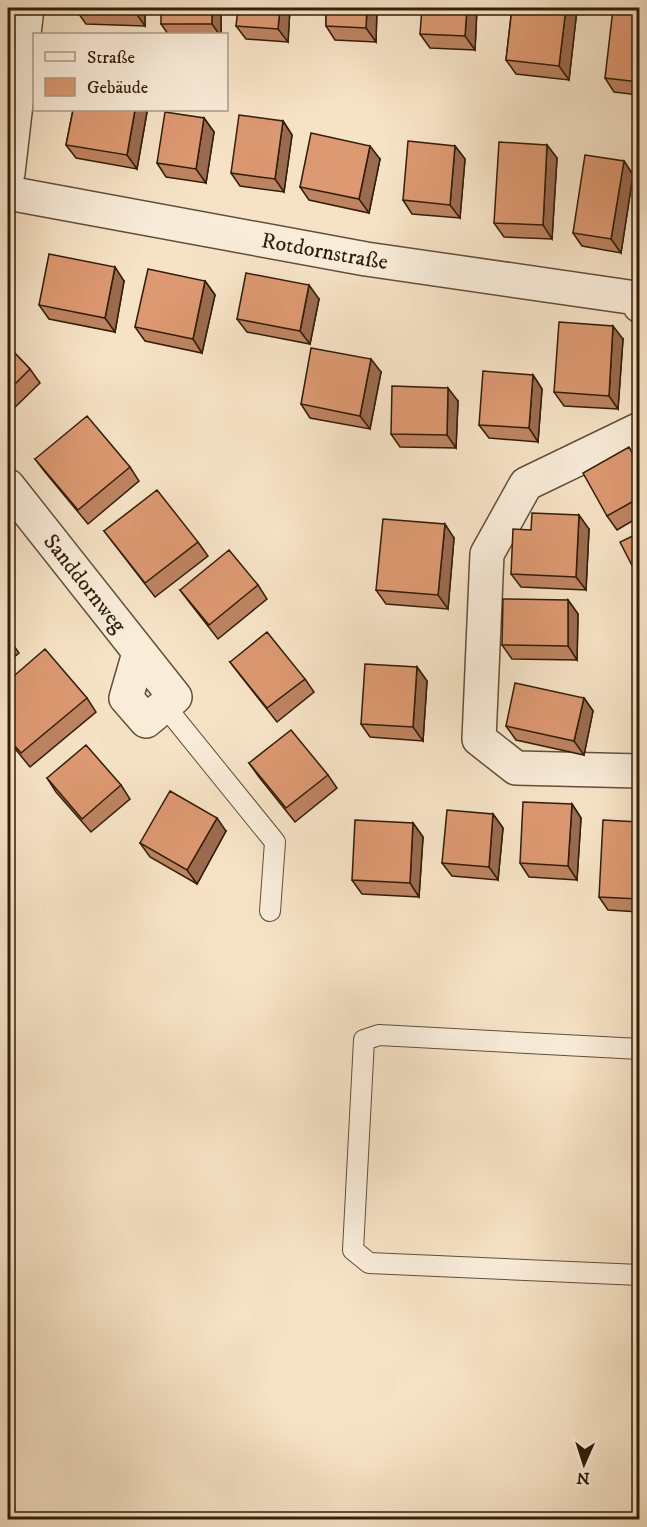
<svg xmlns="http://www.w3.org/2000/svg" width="647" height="1527" font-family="'IM FELL DW Pica',serif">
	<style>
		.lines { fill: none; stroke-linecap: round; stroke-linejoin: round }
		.lane-casing { stroke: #624f38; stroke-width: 22 }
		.street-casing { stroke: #624f38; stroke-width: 36 }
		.lane { stroke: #f9edda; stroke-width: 20 }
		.street { stroke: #f9edda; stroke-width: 33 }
		.wall { fill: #be8461; stroke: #301e08; stroke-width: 1.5 }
		.shaded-wall { fill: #9b6b4f; stroke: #301e08; stroke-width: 1.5 }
		.building { fill: #dd9971; stroke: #301e08; stroke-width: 1.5 }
		.labels { text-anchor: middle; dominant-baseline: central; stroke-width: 4.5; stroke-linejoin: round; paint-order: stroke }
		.street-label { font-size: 22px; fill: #301e08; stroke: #f9edda }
	</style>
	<rect width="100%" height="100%" fill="#f6e3c6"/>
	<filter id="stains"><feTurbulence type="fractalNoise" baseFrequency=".00333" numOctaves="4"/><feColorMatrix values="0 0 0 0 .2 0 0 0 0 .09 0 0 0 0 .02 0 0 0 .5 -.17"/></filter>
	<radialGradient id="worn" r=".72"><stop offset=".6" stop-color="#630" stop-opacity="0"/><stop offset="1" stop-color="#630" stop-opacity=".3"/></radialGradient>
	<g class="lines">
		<g class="lane-casing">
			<path id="lane" d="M164,705L275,842L270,911
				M640,1049L379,1035L364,1040L353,1250L369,1263L640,1275"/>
		</g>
		<g class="street-casing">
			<g id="street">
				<path d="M8,173L27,8"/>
				<path id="s1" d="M8,193L366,259L636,298L640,306"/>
				<path d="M640,429L526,484L487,554L479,739L516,768L640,771"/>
				<path id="s2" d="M8,486L175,697L146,721L126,698L139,653"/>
			</g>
		</g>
		<use href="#lane" class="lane"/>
		<use href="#street" class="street"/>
	</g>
	<path class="wall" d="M76,8H145V26L86,24L76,10Z
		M221,8V34H168L161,24Z
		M290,8L288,42L246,39L236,26Z
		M326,8H377L376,42L335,40L326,26Z
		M477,8L475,50L430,48L420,34Z
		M512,8H576L577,9L569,80L516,74L506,60Z
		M639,13V95L614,92L605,78Z
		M73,110H145L147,112L137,169L76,158L66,145Z
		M204,118L214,132L206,183L166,177L157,163Z
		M283,121L292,135L284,192L240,186L231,173Z
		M547,145L557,158L552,239L504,237L494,223Z
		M455,146L465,159L460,218L412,214L403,200Z
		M380,159L369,213L309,200L300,187Z
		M624,161L633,175L621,253L582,246L573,233Z
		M124,281L115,332L49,319L39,305Z
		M205,281L215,295L202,353L145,341L135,327Z
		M319,299L310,344L247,332L237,319Z
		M623,339L618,409L564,406L554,392Z
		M8,346L30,369L40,383L8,414Z
		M381,372L370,429L310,418L301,404Z
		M533,375L542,389L538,442L489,438L479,425Z
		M458,401L456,448L400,447L391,434Z
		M35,459L130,467L139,481L88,524L45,472Z
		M639,462V517L617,530L607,516Z
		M589,529L586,590L521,587L511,574L531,530Z
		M104,531L198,542L208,556L155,597Z
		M454,538L448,609L386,604L376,590Z
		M258,585L267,599L218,639L190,603L180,590Z
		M568,600L578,614L577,660L512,659L502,645Z
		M8,637L19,653L8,662Z
		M230,662L305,679L314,692L277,722L240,675Z
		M417,667L427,681L423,741L370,737L361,724Z
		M8,681L87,698L96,712L30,767L8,740Z
		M584,698L593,711L584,755L516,740L506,726Z
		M249,763L328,775L337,788L295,822L259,777Z
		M47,778L121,785L130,799L91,832L56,792Z
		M572,804L581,818L577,880L529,877L520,863Z
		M493,814L503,828L498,880L452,876L442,863Z
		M639,822V912L608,910L599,897Z
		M413,823L423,837L419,897L362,894L352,880Z
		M226,831L197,884L150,857L140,843Z"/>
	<path class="shaded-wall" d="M135,8H145V26L135,12Z
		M212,8H221V34H219L212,24Z
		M280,8H290L288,42L278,29Z
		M367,8H377L376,42L366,28Z
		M467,8H477L475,50L465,36Z
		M566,8H576L577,9L569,80L559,66Z
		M135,110H145L147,112L137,169L127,155Z
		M204,118L214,132L206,183L196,169Z
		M283,121L292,135L284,192L275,179Z
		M547,145L557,158L552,239L543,225Z
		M370,146L380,159L369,213L359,199Z
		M455,146L465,159L460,218L450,205Z
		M624,161L633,175L621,253L611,239Z
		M115,267L124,281L115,332L105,318Z
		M205,281L215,295L202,353L193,339Z
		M309,285L319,299L310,344L300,331Z
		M613,326L623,339L618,409L609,396Z
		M371,359L381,372L370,429L360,416Z
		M533,375L542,389L538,442L529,428Z
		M448,388L458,401L456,448L447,435Z
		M579,515L589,529L586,590L576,577Z
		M445,524L454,538L448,609L438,595Z
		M568,600L578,614L577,660L568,646Z
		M417,667L427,681L423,741L413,727Z
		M584,698L593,711L584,755L574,741Z
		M572,804L581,818L577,880L568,866Z
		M493,814L503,828L498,880L489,867Z
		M217,818L226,831L197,884L187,870Z
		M413,823L423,837L419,897L410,883Z"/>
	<path class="building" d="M76,8H135V12L76,10Z
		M161,8H212V24H161Z
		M238,8H280L278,29L236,26Z
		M326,8H367L366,28L326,26Z
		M422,8H467L465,36L420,34Z
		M512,8H566L559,66L506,60Z
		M613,9L639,13V82L605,78Z
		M73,110H135L127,155L66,145Z
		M165,112L204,118L196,169L157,163Z
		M239,115L283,121L275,179L231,173Z
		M311,133L370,146L359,199L300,187Z
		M408,141L455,146L450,205L403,200Z
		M499,142L547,145L543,225L494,223Z
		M585,155L624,161L611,239L573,233Z
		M49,254L115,267L105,318L39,305Z
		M148,269L205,281L193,339L135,327Z
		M246,273L309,285L300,331L237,319Z
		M559,322L613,326L609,396L554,392Z
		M8,346L30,369L8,391Z
		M311,348L371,359L360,416L301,404Z
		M483,371L533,375L529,428L479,425Z
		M392,386L448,388L447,435L391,434Z
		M87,416L130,467L78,510L35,459Z
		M629,447L639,465V498L607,516L583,473Z
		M157,490L198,542L145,583L104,531Z
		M532,513L579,515L576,577L511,574L513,529L531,530Z
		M383,519L445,524L438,595L376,590Z
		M639,533V577H638L620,542Z
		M229,550L258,585L209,625L180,590Z
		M503,599L568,600V646L502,645Z
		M267,632L305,679L267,708L230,662Z
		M45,649L87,698L21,753L8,738V681Z
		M365,664L417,667L413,727L361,724Z
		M515,683L584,698L574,741L506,726Z
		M291,730L328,775L286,808L249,763Z
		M86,745L121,785L82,819L47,778Z
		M170,791L217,818L187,870L140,843Z
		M523,802L572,804L568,866L520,863Z
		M447,810L493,814L489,867L442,863Z
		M355,820L413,823L410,883L352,880Z
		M603,820L639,822V899L599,897Z"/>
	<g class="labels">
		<g class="street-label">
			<text stroke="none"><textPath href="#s1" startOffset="322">Rotdornstraße</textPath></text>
			<text stroke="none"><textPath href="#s2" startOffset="124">Sanddornweg</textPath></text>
		</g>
	</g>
	<rect width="647" height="1527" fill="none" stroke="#f6e3c6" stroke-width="30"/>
	<rect x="9" y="9" width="629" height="1509" fill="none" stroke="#301e08" stroke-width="3"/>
	<rect x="15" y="15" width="617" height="1497" fill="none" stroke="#301e08" stroke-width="1.5"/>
	<rect x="33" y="33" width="195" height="78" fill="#f9edda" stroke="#a99a86" stroke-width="1.5"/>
	<rect x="45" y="52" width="30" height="9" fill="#f9edda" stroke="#a99a86" stroke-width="1.5"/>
	<text x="87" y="63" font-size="18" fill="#301e08">Straße</text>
	<rect x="45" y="78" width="30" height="18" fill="#dd9971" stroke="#a99a86" stroke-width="1.5"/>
	<text x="87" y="93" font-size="18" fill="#301e08">Gebäude</text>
	<g transform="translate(584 1464) rotate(183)" stroke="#f9edda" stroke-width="4.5" paint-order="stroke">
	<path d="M0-4.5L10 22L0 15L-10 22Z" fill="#301e08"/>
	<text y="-9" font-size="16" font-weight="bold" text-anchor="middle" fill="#301e08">N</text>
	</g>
	<rect width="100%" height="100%" filter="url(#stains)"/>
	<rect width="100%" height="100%" fill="url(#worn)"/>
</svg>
